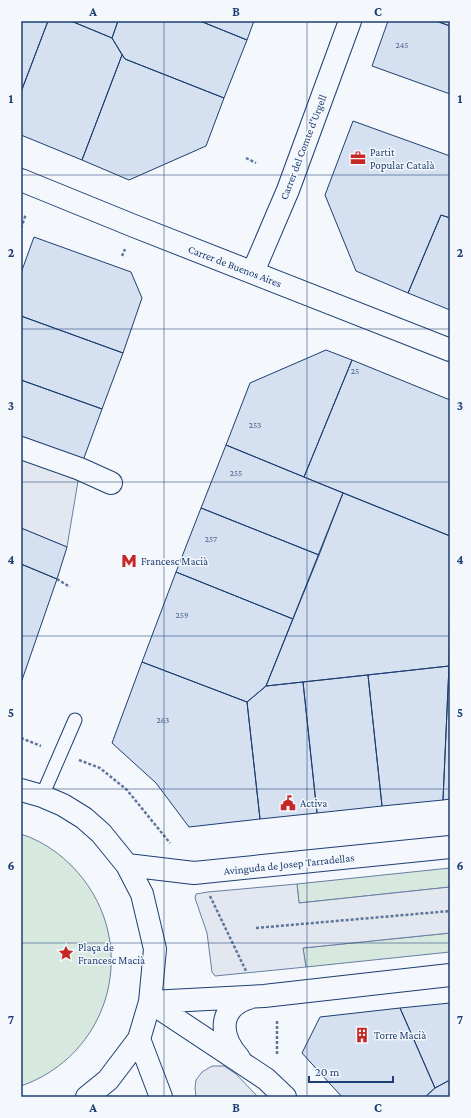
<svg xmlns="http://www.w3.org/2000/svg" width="471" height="1118" font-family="'Crimson Pro',serif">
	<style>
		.green { fill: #d7e8df; stroke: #687fa3 }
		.parking { fill: #e3e8f0; stroke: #687fa3 }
		.building { fill: #d5e0f0; stroke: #1d3f73 }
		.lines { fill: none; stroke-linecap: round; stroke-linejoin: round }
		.lane-casing { stroke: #1d3f73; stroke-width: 15 }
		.street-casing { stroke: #1d3f73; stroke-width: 24 }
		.secondary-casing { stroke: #1d3f73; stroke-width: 24 }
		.path { stroke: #5e769c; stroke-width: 2.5; stroke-dasharray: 3 2; stroke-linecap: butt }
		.lane { stroke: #f4f7fb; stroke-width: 13 }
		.street { stroke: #f4f7fb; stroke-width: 22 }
		.secondary { stroke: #f4f7fb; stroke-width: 22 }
		.grid { fill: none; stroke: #1d3f73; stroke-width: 1; stroke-opacity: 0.55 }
		.labels { text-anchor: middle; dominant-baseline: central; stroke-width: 3; stroke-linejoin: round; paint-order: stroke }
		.number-label { font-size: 9px; fill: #4b6792 }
		.street-label { font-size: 11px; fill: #1d3f73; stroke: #f4f7fb }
		.poi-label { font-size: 11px; fill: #1d3f73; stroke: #f4f7fb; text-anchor: start }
		.neatline { fill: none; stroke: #1d3f73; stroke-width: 1.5 }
		.grid-label { font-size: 13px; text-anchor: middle; font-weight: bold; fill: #1d3f73 }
	</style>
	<rect width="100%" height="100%" fill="#f4f7fb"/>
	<path class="green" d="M21,834C46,842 68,859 84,880C139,953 107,1056 21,1086Z
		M450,868V887L299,903L297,884Z
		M450,933V952L306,967L303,948Z"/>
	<path class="parking" d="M21,448L80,469L67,547L21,528Z
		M297,884L299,903L450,887V933L303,948L306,967L215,976L212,972L207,933L195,898L196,894L208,892Z
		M212,1066H224L236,1074L258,1097H196L195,1088L196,1080L202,1072Z"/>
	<path class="building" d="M21,21H48L21,92Z
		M48,21H71L112,38L122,55L82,160L21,135V92Z
		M71,21H118L112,38Z
		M118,21H200L247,40L224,98L125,59L112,38Z
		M200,21H254L247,40Z
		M388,21H436L450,26V94L372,66Z
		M436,21H450V26Z
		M122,55L125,59L224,98L206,146L129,180L82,160Z
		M353,121L450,156V218L441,215L408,293L356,271L325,195Z
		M441,215L450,218V310L408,293Z
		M34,237L131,272L142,298L123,353L21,316V273Z
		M21,316L123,353L102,409L21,380Z
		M326,350L352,360L304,477L226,445L250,383Z
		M352,360L450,400V536L304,477Z
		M21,380L102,409L81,466L21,446Z
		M226,445L343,493L319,555L201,508Z
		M343,493L450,536L449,666L266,686Z
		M201,508L319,555L293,619L176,572Z
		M21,528L67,547L57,579L21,564Z
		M21,564L57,579L21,683Z
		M176,572L293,619L266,686L247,702L142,662Z
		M450,634V799L443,800L449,666Z
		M142,662L247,702L260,819L189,827L156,783L112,743Z
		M449,666L443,800L382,806L368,675Z
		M368,675L382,806L317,813L303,682Z
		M303,682L317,813L260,819L247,702L266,686Z
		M450,1003V1083L448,1081L435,1088L400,1008Z
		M400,1008L435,1088L425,1097H342L302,1053L320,1017Z
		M448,1081L450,1083V1097H425L435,1088Z"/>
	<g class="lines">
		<g class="lane-casing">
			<path id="lane" d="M42,796L75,720"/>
		</g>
		<g class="street-casing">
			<path id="street" d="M21,180L134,226L450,350
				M21,448L80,469L111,483"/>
		</g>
		<g class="secondary-casing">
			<path id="secondary" d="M253,272L288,190L350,21
				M21,790L42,796L63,805L84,818L101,833L127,865L142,894L155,949L150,1002L139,1039L108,1080L87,1097
				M127,865L194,873L450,847
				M150,1002L264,996L450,975
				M150,1002L266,1079L285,1097
				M139,1039L161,1097
				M239,1058C219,1036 217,1006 252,997"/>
		</g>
		<path class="path" d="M246,158L256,163
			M21,228L26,214
			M122,256L125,249
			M57,579L70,587
			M21,738L41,746
			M79,760L100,768L127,790L170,843
			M210,896L246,971
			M256,928L450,911
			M277,1021V1056"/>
		<use href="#lane" class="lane"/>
		<use href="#street" class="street"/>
		<use href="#secondary" class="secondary"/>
	</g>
	<path class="grid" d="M164,21V1097M307,21V1097M21,175H450M21,329H450M21,482H450M21,636H450M21,789H450M21,943H450"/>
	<defs>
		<g id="office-bare" transform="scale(1.2)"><path d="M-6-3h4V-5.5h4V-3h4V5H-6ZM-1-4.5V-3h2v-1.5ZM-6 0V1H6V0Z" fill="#c62828" stroke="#f4f7fb" stroke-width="2.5" paint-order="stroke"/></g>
		<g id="metro-bare" transform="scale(1.2)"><path d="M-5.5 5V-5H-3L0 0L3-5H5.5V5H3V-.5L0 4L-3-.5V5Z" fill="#c62828" stroke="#f4f7fb" stroke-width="2.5" paint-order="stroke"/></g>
		<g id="civic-bare" transform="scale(1.2)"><path d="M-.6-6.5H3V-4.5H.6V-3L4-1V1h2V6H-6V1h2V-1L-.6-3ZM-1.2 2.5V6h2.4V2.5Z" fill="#c62828" stroke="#f4f7fb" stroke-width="2.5" paint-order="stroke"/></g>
		<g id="sight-bare" transform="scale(1.2)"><path d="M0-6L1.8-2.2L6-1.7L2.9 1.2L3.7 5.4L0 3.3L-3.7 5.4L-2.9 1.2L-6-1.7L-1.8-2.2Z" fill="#c62828" stroke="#f4f7fb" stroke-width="2.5" paint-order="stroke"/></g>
		<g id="building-bare" transform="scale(1.2)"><path d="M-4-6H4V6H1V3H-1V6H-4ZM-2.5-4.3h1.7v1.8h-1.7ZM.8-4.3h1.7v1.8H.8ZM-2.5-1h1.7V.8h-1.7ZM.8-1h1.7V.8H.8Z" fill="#c62828" stroke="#f4f7fb" stroke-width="2.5" paint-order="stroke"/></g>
	</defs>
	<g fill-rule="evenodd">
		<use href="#office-bare" x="358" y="158"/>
		<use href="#metro-bare" x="129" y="561"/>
		<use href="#civic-bare" x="288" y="803"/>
		<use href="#sight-bare" x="66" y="953"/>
		<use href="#building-bare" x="362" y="1035"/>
	</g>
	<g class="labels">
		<g class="number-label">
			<text x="402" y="45">245</text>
			<text x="355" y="371">25</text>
			<text x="255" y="425">253</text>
			<text x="236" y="473">255</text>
			<text x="211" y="539">257</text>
			<text x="182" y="615">259</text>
			<text x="163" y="720">263</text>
		</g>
		<g class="street-label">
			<text transform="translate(303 147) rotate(-69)">Carrer del Comte d'Urgell</text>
			<text transform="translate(235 266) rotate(21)">Carrer de Buenos Aires</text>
			<text transform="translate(289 864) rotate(-6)">Avinguda de Josep Tarradellas</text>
		</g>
		<g class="poi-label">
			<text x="370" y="152">Partit<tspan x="370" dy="13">Popular Català</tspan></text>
			<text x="141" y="561">Francesc Macià</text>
			<text x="300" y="803">Activa</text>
			<text x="78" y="947">Plaça de<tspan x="78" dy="13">Francesc Macià</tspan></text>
			<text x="374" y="1035">Torre Macià</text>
		</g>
	</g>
	<rect width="471" height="1118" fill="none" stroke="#f4f7fb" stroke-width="44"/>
	<path d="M309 1076v6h84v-6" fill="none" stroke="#1d3f73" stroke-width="2"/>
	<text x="315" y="1076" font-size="12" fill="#1d3f73" stroke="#f4f7fb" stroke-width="3" paint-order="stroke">20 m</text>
	<rect x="22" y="22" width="427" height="1074" class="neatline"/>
	<g class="grid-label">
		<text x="93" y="16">A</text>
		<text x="236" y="16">B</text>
		<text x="378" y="16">C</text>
		<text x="11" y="103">1</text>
		<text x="460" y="103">1</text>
		<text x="11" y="257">2</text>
		<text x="460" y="257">2</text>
		<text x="11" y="410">3</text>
		<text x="460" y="410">3</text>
		<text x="11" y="564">4</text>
		<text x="460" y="564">4</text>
		<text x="11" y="717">5</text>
		<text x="460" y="717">5</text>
		<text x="11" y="870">6</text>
		<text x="460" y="870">6</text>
		<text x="11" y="1024">7</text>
		<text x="460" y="1024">7</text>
		<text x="93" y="1112">A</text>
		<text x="236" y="1112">B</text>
		<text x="378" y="1112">C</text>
	</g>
</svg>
